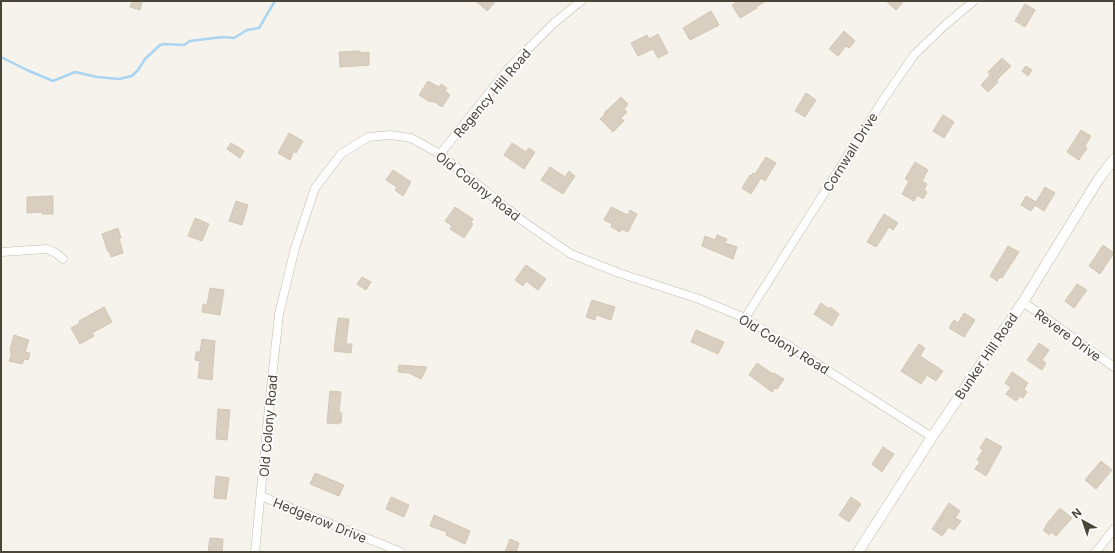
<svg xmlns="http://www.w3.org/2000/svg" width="1115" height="553" font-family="Inter,sans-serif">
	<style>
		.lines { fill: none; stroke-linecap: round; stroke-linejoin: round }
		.stream { stroke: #a9d4f2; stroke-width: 2.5 }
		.building { fill: #d8cfc1; stroke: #d3c7b4 }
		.minor-casing { stroke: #c2bbae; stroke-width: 9 }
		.tertiary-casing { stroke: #c2bbae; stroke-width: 11 }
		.minor { stroke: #fff; stroke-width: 8 }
		.tertiary { stroke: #fff; stroke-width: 10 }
		.labels { text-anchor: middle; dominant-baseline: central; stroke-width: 3.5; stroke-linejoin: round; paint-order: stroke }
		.street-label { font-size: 13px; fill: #4b4439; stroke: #fff }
	</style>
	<rect width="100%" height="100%" fill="#f6f3ec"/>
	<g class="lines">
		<path class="stream" d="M1,57L27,70L53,81L75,72L97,77L119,79L132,76L138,70L145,59L160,45L164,44L184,45L190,41L223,37L234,38L247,30L259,28L275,1"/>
	</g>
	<path class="building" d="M132,1L142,2L140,10L130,7Z
		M476,1H496L487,11Z
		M738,1H766L756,7L757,8L740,18L732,5Z
		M886,1H904L896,10Z
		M1025,4L1035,10L1025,27L1015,21Z
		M711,11L719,25L690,40L683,28Z
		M844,31L855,41L849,48L846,46L838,56L829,49Z
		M658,34L668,53L658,58L653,49L638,56L631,43L647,35L649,39Z
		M360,51V53L369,52V65L340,67L339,52Z
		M1002,58L1011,66L997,80L998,82L988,92L981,85L990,75L988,72Z
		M1026,66L1032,70L1028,76L1022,71Z
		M428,81L439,87L441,84L447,88L445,91L450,95L442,107L435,102L431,101L430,102L419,95Z
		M806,93L816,100L805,117L795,111Z
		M621,97L628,104L624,109L627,112L621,118L624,121L613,132L600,119L605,114L604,113Z
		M943,115L954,122L944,138L933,131Z
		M1081,130L1091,136L1085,146L1087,148L1079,160L1067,152Z
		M289,133L303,141L296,153L294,151L290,160L278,153Z
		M231,143L244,151L240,158L227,149Z
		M512,143L526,152L529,148L535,152L524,169L504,155Z
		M766,157L776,163L765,181L761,178L751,194L742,188L750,175L751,176L753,173L755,174Z
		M915,162L928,170L922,181L927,184L924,190L927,192L923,199L917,195L914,201L902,194L909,181L905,179Z
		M550,167L565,177L569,171L575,176L563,194L541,180Z
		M393,170L411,182L403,196L395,190L397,187L386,180Z
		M1045,187L1055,193L1044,211L1035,205L1031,211L1021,205L1026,196L1036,202Z
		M53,196V214H42V212L27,213V197Z
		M236,201L248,205L242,225L229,221Z
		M455,207L473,219L471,223L473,224L464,238L450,229L452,226L445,221Z
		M611,207L628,215L630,210L637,214L628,232L621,229L620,232L611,227L612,224L604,220Z
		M884,214L898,223L893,230L889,227L876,247L867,242Z
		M195,218L209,224L202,241L188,236Z
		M118,228L121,238H119L123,253L111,257L110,252H108L102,234Z
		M717,235L727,239L725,243L737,247L733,259L702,246L705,236L715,240Z
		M1103,245L1114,253L1100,274L1089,266Z
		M1008,246L1019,252L1002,278L1000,277L997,281L990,276Z
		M526,265L546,279L538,290L526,281L523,286L515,280Z
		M362,277L371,282L366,290L357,284Z
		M1077,284L1087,290L1074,308L1065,301Z
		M210,288L224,290L220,315L202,312L203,304L207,305Z
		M592,300L615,307L611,320L596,315L595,320L586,317Z
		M821,303L829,309L830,307L839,314L832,326L814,314Z
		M104,307L112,322L92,333L94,336L80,344L71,328L80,323L79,321Z
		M964,313L975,320L964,337L949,328L954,320L958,323Z
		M338,318L349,319L346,344H352L351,353L334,351Z
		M696,330L724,342L718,354L691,342Z
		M14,335L29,340L25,352L30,353L28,360L24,359L22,364L9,361L12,353H10L11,349H10Z
		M202,339L215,341L212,380L198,378L200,361L195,360L196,352H200Z
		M1039,343L1049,350L1042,360L1046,363L1042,370L1027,360Z
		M919,344L925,348L920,356L943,371L936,381L927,375L921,384L901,371Z
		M757,363L773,374L774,373L784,379L777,389L775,388L772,392L749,375Z
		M399,365L427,367L421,379L409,373L398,372Z
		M1012,372L1028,383L1024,389L1027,392L1023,398L1020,396L1016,401L1006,394L1011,387L1005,383Z
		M330,391L341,392L339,413H342L341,423H338V424L327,423Z
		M218,409L230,410L227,440L216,439Z
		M986,438L1002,447L986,476L975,469L980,462L977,460L983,450L980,448Z
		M883,447L894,454L882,472L872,464Z
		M1101,461L1112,470L1096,489L1085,480Z
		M315,473L344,485L339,496L310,484Z
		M216,476L229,478L226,499L214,498Z
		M391,497L409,505L404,517L386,509Z
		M851,497L861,504L849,522L839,515Z
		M949,503L960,511L955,518L961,521L954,530L949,527L942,536L932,529Z
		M1060,508L1072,518L1056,536L1051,532L1049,535L1043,530L1046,528L1045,526Z
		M434,515L470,531L465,544L446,535L447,532L430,526Z
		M210,538L223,539L222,552H208Z
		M510,539L519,543L516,552H505Z"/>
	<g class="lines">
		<g class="minor-casing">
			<path id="minor" d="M440,154L509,68L554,23L581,1
				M1,252L47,249L56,253L63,259
				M1023,302L1114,367
				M745,318L883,100L914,55L945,25L974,1
				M261,496L401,552
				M255,552L270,397L279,314L295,248L315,188L341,154L368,137L390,135L411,138L440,154L524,222L571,254L619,273L699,299L745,318L932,437
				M1096,552L1114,529"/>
		</g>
		<g class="tertiary-casing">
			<path id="tertiary" d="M858,552L932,437L1023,302L1098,180L1114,159"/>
		</g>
		<use href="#minor" class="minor"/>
		<use href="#tertiary" class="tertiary"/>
	</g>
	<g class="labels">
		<g class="street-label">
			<text transform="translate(492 93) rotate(-50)">Regency Hill Road</text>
			<text transform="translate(850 152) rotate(-58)">Cornwall Drive</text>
			<text transform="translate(478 186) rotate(38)">Old Colony Road</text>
			<text transform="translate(1068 335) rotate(36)">Revere Drive</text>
			<text transform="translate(784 344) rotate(31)">Old Colony Road</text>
			<text transform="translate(986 356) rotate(-56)">Bunker Hill Road</text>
			<text transform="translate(268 426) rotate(-85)">Old Colony Road</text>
			<text transform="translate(320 520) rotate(22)">Hedgerow Drive</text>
		</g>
	</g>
	<rect width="1115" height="553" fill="none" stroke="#4b4439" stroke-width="4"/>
	<g transform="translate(1083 521) rotate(320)" stroke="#ffffff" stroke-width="3" paint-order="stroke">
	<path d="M0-3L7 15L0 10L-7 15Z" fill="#4b4439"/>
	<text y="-6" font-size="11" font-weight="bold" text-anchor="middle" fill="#4b4439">N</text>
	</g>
</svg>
